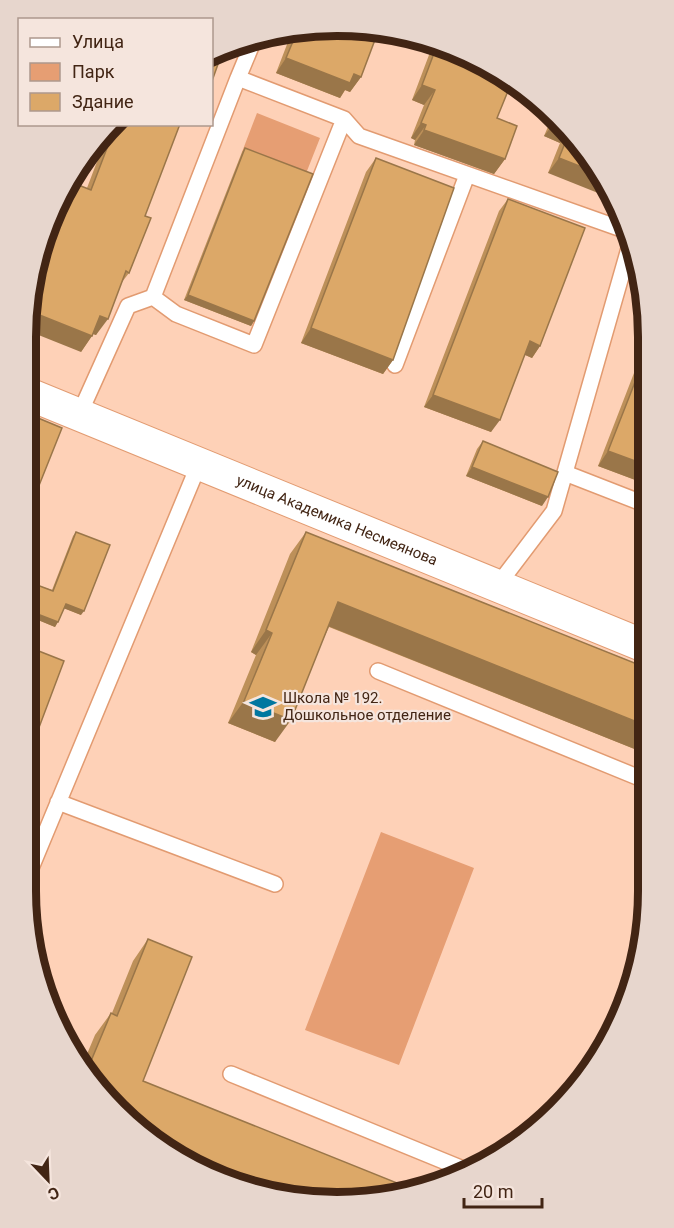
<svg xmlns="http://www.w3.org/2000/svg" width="674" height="1228" font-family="Roboto,sans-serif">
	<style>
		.green { fill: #e69e73 }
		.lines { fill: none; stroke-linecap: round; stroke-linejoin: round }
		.lane-casing { stroke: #e29b71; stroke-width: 18 }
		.street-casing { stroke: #e29b71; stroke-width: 34 }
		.lane { stroke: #fff; stroke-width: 15 }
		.street { stroke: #fff; stroke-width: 32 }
		.wall { fill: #bd9059 }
		.shaded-wall { fill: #9a7649 }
		.building { fill: #dca868; stroke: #9a7649; stroke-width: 1.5 }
		.labels { text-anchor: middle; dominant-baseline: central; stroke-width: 4.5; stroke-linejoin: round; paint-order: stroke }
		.street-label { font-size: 15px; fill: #422514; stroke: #f5e5dd }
		.poi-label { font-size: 15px; fill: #422514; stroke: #f5e5dd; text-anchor: start }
		.rim { fill: none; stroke: #422514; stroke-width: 8 }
	</style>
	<rect width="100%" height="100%" fill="#fed1b7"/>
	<path class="green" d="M257,113L320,138L305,176L242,152Z
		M381,832L474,868L399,1065L305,1030Z"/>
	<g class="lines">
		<g class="lane-casing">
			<path id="lane" d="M238,78L255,37
				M344,119L254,345L176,314L153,297L238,78L344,119L359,136L630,232
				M395,365L467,175
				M79,415L128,306L153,297
				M565,473L647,505
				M497,586L554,511L632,238
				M378,671L647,781
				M58,802L275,884
				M26,880L199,464
				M231,1074L468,1171"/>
		</g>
		<g class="street-casing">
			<g id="street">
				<path id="s1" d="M26,393L647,647"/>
			</g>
		</g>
		<use href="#lane" class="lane"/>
		<use href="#street" class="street"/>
	</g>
	<path class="wall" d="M377,28L361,77L350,92L345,90L340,98L276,73L291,34Z
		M432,47L492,67L497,118L505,159L494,174L414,145L415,140L411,138L424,105L412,100Z
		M553,115L596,164L548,173L560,143L544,136Z
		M117,124L145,216L129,273L122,282L96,335L93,334L81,352L87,188L101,151Z
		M245,148L254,321L251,326L184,300L242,152Z
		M376,158L393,360L383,374L301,343L366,172Z
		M508,199L540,346L532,358L525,355L491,432L424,407L499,211Z
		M646,342V484L598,466Z
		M483,441L542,506L466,476L477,449Z
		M76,532L81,615L64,608L55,627L26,615V610L34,589L37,585L52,590L73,536Z
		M306,532L647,668V754L329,627L275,742L228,723L256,655L251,652L290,554Z
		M148,939L143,1081H90L82,1066L95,1035L111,1013H112L133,961Z"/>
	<path class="shaded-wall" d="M286,58L354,74L361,77L350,92L345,90L340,98L276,73Z
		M422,85L435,90L424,105L412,100Z
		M555,122L561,124L568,132L560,143L544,136Z
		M421,123L426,125L415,140L411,138Z
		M424,130L505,159L494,174L414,145Z
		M109,134L112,135L101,151L95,149Z
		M559,158L602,175L613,199L548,173Z
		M188,295L254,321L251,326L184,300Z
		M27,310L92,336L81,352L26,330V317Z
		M100,316L108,319L96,335L88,332Z
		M311,328L393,360L383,374L301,343Z
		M530,341L540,346L532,358L521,353Z
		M433,395L500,420L491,432L424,407Z
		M608,451L646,465V484L598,466Z
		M472,467L548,497L542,506L466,476Z
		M338,602L647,726V754L323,624Z
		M66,604L84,611L81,615L63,608Z
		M27,610L58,622L55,627L26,615V612Z
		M266,630L272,633L256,655L251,652Z
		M244,701L291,720L275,742L228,723Z"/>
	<path class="building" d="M377,28L379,29L361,77L354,74L350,83L286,58L296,34Z
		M436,48L492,67L512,81L497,118L517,126L505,159L424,130L426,125L421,123L435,90L422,85Z
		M222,53L212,81V58Z
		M556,118L561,124L555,122Z
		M117,124H180L145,216L151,218L129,273L126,271L108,319L100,316L92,336L27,310L36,256L67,182L68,181L91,190L112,135L109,134Z
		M569,133L596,164L602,175L559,158Z
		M245,148L313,174L254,321L188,295Z
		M376,158L454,188L393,360L311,328Z
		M508,199L585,228L540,346L530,341L500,420L433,395Z
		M646,354V465L608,451Z
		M26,413L62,428L26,518Z
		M483,441L558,472L548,497L472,467Z
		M76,532L110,545L84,611L66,604L58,622L27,610L37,585L53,591Z
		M306,532L647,668V726L338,602L291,720L244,701L272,633L266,630Z
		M26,646L64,661L26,762Z
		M148,939L192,957L143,1081L412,1189L358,1202L258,1192L164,1150L90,1081L86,1073L111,1013L117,1016Z"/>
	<defs>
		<g id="school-bare" transform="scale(2.07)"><path d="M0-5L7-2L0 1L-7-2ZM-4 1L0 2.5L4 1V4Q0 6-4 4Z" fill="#0077a0" stroke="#f5e5dd" stroke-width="2.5" paint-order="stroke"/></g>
	</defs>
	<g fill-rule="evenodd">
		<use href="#school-bare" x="263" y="707"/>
	</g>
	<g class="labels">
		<g class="street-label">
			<text stroke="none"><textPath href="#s1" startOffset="336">улица Академика Несмеянова</textPath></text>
		</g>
		<g class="poi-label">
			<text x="283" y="698">Школа № 192.<tspan x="283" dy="17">Дошкольное отделение</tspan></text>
		</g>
	</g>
	<path d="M0 0H674V1228H0ZM337 36H337A301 301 0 0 1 638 337V891A301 301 0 0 1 337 1192H337A301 301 0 0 1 36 891V337A301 301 0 0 1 337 36Z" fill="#e7d6cd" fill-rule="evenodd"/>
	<path class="rim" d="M337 36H337A301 301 0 0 1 638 337V891A301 301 0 0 1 337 1192H337A301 301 0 0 1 36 891V337A301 301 0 0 1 337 36Z"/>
	<rect x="18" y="18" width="195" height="108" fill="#f5e5dd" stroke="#ad988d" stroke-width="1.5"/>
	<rect x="30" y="38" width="30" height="9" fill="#ffffff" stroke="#ad988d" stroke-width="1.5"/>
	<text x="72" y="48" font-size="18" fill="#422514">Улица</text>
	<rect x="30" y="63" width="30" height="18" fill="#e69e73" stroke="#ad988d" stroke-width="1.5"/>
	<text x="72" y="78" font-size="18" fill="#422514">Парк</text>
	<rect x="30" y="93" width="30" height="18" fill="#dca868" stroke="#ad988d" stroke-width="1.5"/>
	<text x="72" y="108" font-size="18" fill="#422514">Здание</text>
	<g transform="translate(48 1180) rotate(157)" stroke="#f5e5dd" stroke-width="4.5" paint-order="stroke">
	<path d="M0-4.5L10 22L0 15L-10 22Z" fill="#422514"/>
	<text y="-9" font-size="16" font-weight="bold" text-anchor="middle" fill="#422514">С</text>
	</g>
	<path d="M464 1198v9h78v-9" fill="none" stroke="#422514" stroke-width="3"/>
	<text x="473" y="1198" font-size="18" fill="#422514" stroke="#f5e5dd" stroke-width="4.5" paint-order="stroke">20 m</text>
</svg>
